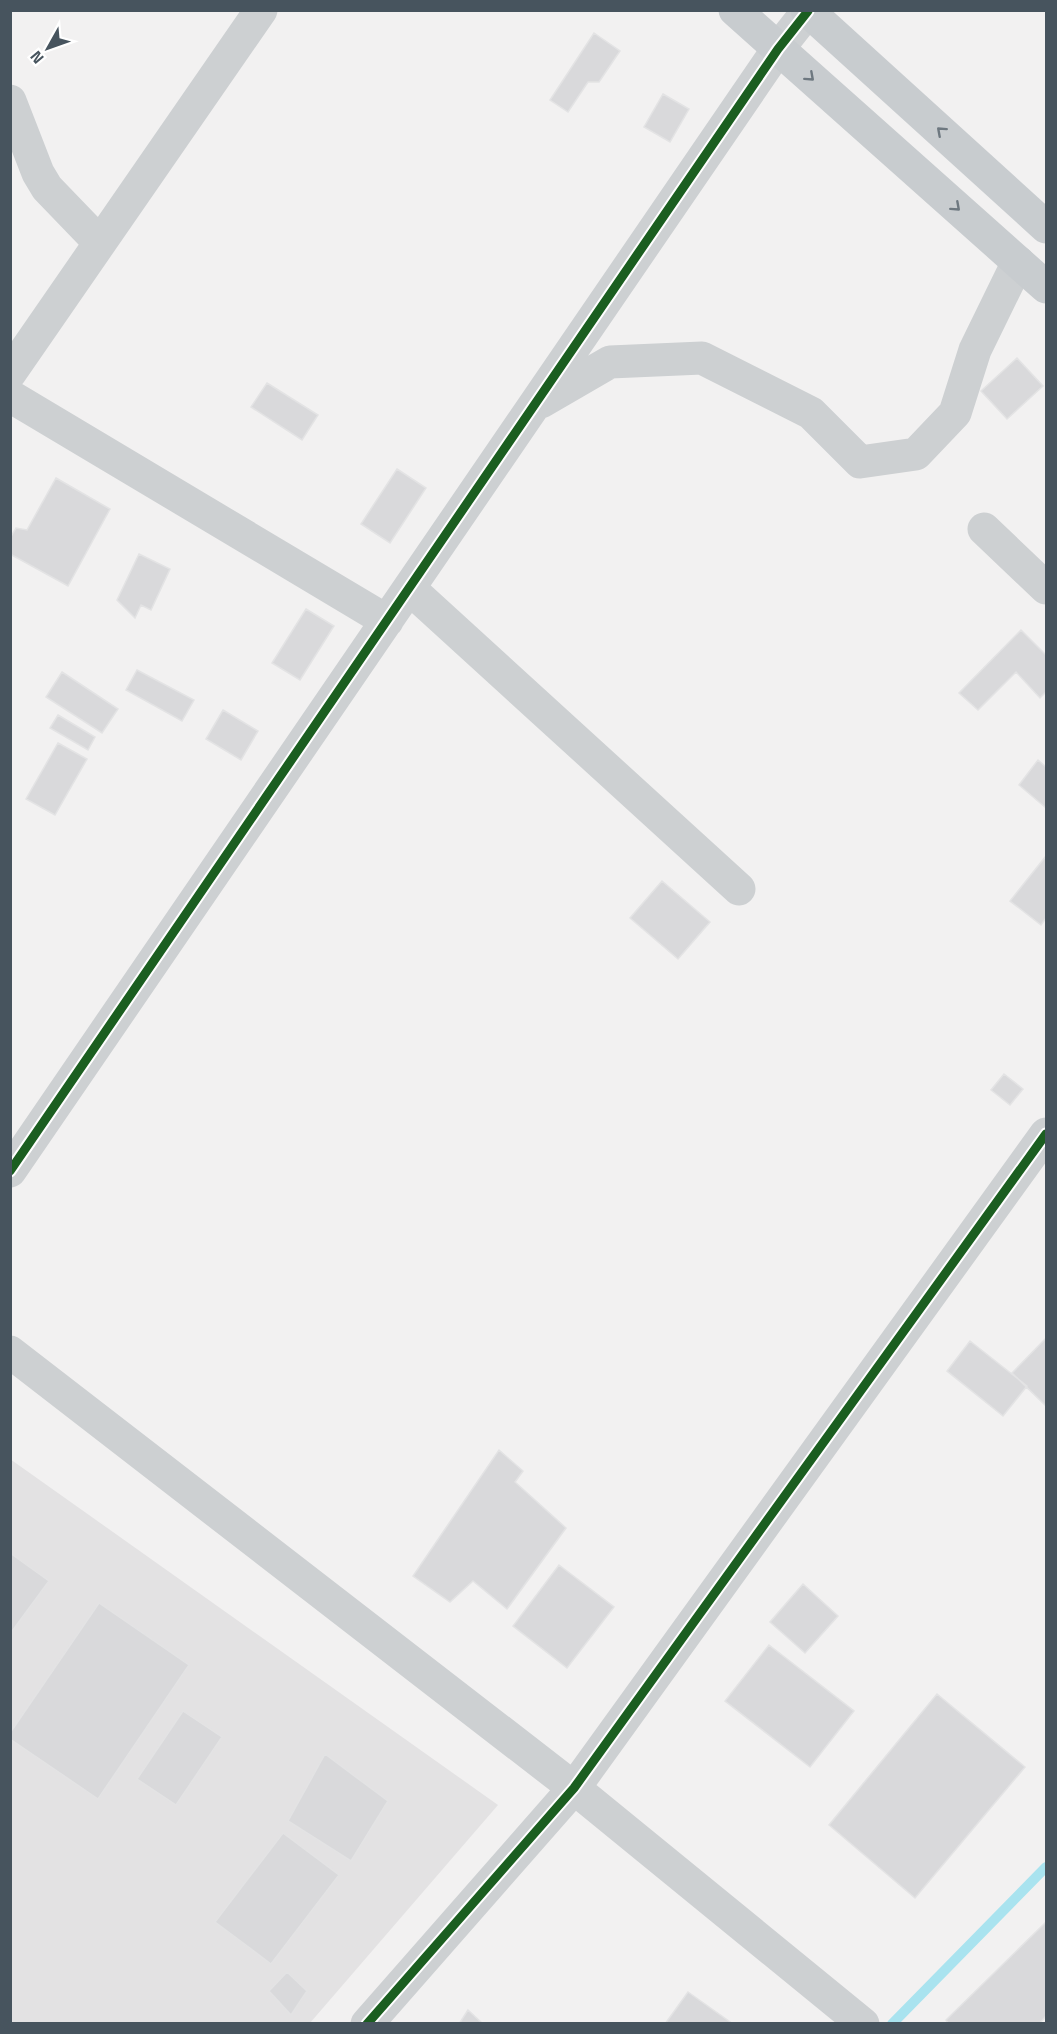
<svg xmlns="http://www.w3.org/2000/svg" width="1057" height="2034" font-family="'Titillium Web',sans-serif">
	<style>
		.education { fill: #e3e2e3 }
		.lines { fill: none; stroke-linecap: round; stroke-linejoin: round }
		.stream { stroke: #a9e3ef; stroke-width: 10 }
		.building { fill: #d9d9db; stroke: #e3e3e4; stroke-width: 1.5 }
		.minor { stroke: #cdd0d2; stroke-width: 33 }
		.major { stroke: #c8cccf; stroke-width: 33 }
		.cycleway-casing { stroke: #fff; stroke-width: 13 }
		.cycleway { stroke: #1b5e20; stroke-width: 9 }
		.oneway { stroke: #6e7880 }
	</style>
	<rect width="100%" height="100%" fill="#f2f1f1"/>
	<path class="education" d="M10,1459L498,1805L310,2023H11Z"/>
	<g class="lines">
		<path class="stream" d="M892,2024L1046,1867"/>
	</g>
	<path class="building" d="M594,33L620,51L599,82H588L568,112L550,100Z
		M663,94L689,109L670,142L644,127Z
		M1017,358L1043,386L1007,419L981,391Z
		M267,383L318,415L302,440L251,407Z
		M397,469L426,488L390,543L361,524Z
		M56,478L110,509L68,586L10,554V538L16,528L27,530Z
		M139,554L170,569L151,610L141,605L135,618L117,600Z
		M306,609L334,626L300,680L272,663Z
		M1021,630L1046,655V692L1040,698L1016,672L978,710L959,693Z
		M137,670L194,700L182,721L126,690Z
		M62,672L118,709L102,733L46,697Z
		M223,710L258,731L241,760L206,739Z
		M58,715L95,737L88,750L50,728Z
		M58,743L87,759L55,815L26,799Z
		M1038,760L1046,767V808L1019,785Z
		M1046,856V918L1041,925L1010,901Z
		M662,881L710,922L678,959L630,918Z
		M1004,1074L1023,1089L1010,1105L991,1090Z
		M1046,1338V1406L1012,1373Z
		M970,1341L1027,1386L1003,1416L947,1371Z
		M499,1450L523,1471L515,1482L566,1528L507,1609L473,1581L450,1602L413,1576Z
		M10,1553L49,1581L10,1634Z
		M559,1565L614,1607L567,1668L513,1626Z
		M803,1584L838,1616L805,1653L770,1622Z
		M99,1603L189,1665L98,1799L10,1739V1733Z
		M769,1645L854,1711L810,1767L725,1701Z
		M937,1694L1025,1767L915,1898L829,1825Z
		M183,1711L222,1737L176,1805L137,1779Z
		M325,1754L388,1801L351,1861L288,1821Z
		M283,1833L339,1875L271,1964L215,1922Z
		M1046,1922V2016L1039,2024H949L946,2020Z
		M287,1972L307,1991L291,2015L269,1991Z
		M688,1992L733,2024H665Z
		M468,2010L483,2024H459Z"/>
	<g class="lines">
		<path class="minor" d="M10,101L38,173L47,188L100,243
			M10,373L261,10
			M10,396L387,621
			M541,402L610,362L702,358L811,413L860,462L916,454L955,413L975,350L1018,262
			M984,529L1046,588
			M409,588L739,889
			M10,1171L778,49L808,11
			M10,1352L574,1788L863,2024
			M367,2024L574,1788L1046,1134"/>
		<path class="major" d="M735,10L1046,287
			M807,10L1046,227"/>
		<g class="cycleway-casing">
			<path id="cycleway" d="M10,1171L778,49L808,11
				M367,2024L574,1788L1046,1134"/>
		</g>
		<use href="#cycleway" class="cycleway"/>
	</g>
	<defs><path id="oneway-chevron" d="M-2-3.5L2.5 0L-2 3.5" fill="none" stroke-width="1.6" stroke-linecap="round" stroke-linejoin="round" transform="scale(1.5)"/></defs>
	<g class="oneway">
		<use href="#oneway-chevron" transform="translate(810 77) rotate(42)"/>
		<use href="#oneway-chevron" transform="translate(941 131) rotate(-138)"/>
		<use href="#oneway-chevron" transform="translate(956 207) rotate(42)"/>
	</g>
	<rect width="1057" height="2034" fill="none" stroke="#47545e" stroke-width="24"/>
	<g transform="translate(48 48) rotate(230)" stroke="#ffffff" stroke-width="4.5" paint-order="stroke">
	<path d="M0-4.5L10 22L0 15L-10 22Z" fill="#47545e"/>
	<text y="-9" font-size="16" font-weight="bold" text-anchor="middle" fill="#47545e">N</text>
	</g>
</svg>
